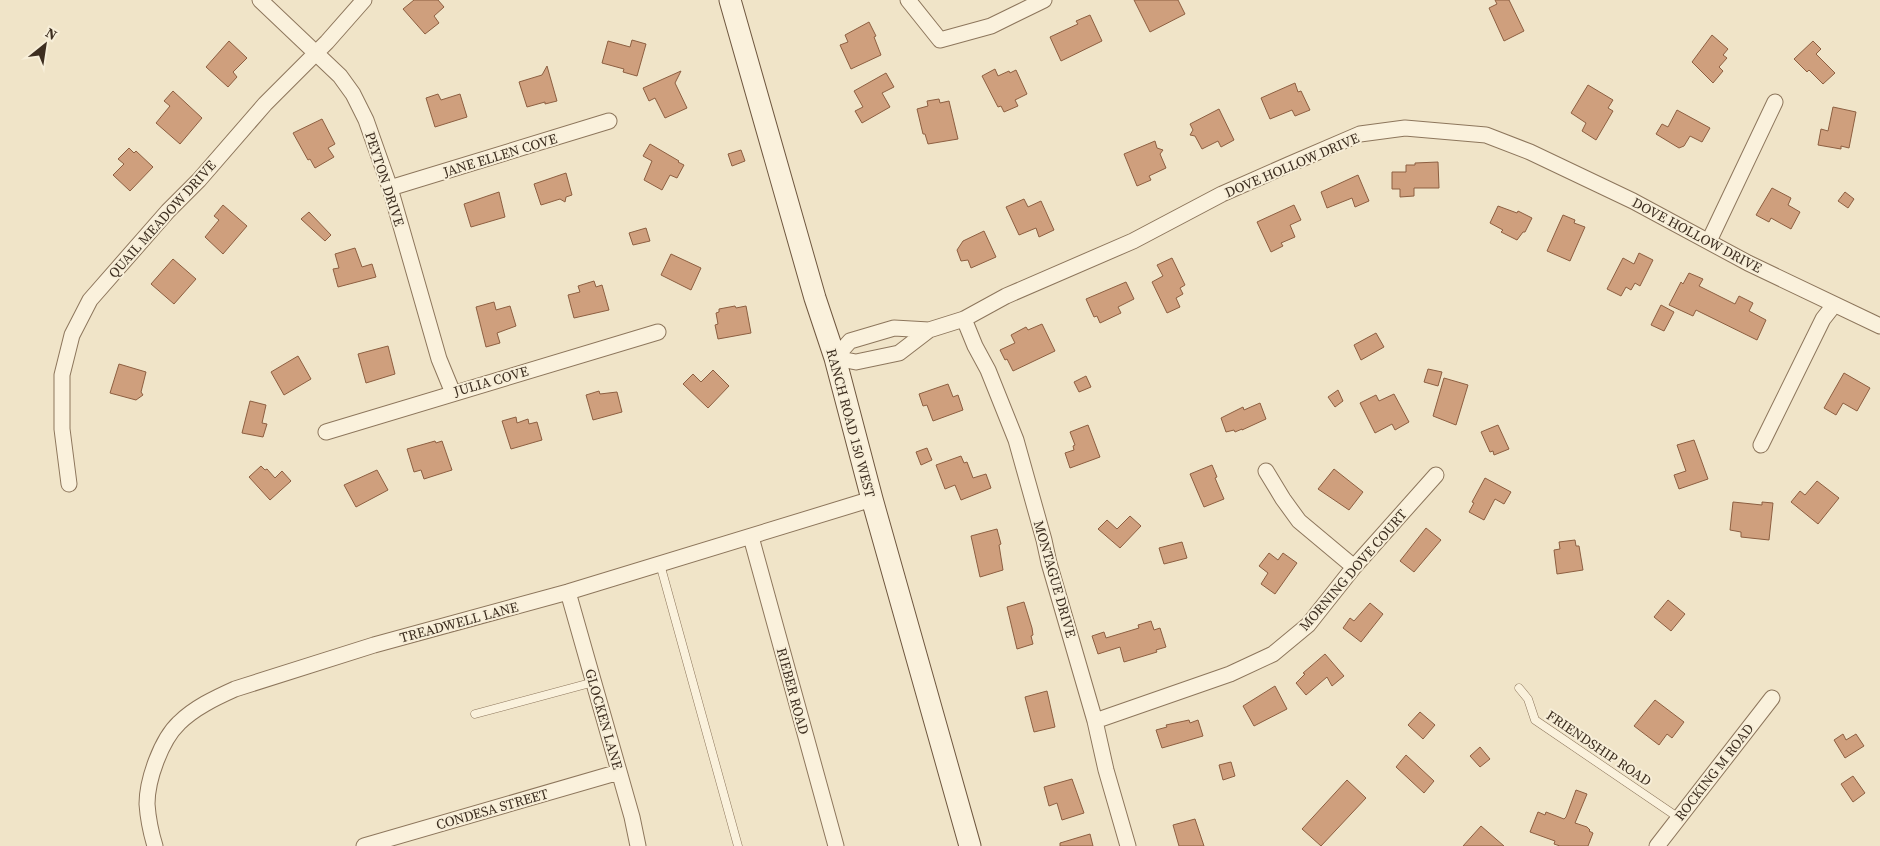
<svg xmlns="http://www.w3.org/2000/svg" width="1880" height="846" font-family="'Source Serif 4',serif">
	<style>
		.building { fill: #cf9f7d; stroke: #8d5f41 }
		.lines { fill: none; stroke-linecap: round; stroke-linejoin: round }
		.lane-casing { stroke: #8d765c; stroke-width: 9 }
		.street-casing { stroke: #8d765c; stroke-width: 17 }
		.secondary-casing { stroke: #6f573f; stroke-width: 23 }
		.lane { stroke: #faf1dc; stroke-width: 8 }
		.street { stroke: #faf1dc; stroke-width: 15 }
		.secondary { stroke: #faf1dc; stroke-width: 21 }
		.labels { text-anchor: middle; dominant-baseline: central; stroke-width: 4; stroke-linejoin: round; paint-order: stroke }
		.street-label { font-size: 14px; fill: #3d2e20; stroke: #f7eed8 }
	</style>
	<rect width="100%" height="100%" fill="#f0e4c8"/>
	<path class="building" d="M414,0H438L444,7L434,16L439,23L425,34L403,9Z
		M1134,0H1178L1185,14L1150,32Z
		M1495,0H1509L1524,31L1504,41L1489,8L1497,4Z
		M1090,15L1102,41L1061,61L1050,37L1078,24L1076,21Z
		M869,22L876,36L874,37L881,55L851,69L840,45L848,42L845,35Z
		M1712,35L1728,49L1723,55L1727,58L1719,67L1723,71L1713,83L1692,62Z
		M632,40L646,44L637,76L623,72L624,69L602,63L608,41L630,47Z
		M229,41L247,58L233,72L237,77L228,87L206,67Z
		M1813,41L1821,49L1816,54L1835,73L1823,84L1809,70L1807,72L1794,59Z
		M547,66L557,101L545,104V102L527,107L519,82L542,75Z
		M995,69L998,76L1009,71L1010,73L1016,70L1027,94L1015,100L1018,106L1004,112L1001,106L998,107L982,76Z
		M681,71L675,83L687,108L665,118L655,98L649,101L643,88Z
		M886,73L894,87L882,93L890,107L862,123L855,111L863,107L854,91Z
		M1295,83L1298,92L1301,91L1310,110L1295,116L1292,110L1270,119L1261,98Z
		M1588,85L1613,100L1608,108L1613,111L1596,140L1582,131L1586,123L1571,113Z
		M173,91L202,118L180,144L156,123L170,106L164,101Z
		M438,94L441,100L460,94L467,117L435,127L426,98Z
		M939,99L940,103L949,101L958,139L928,144L925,134H923L917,109L928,106L927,101Z
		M1833,107L1856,112L1849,148L1841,146V149L1818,145L1821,129L1828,131Z
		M1219,109L1234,140L1221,147L1218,141L1202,149L1195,136L1190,135L1193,130L1190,124Z
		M1677,110L1710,128L1702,142L1690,136L1684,146L1679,148L1656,134L1662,124L1668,127Z
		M322,119L335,144L328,148L334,157L315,168L310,159L308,160L293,133Z
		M1155,141L1157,148L1163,150L1160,154L1166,168L1149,176L1151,180L1137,186L1124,154Z
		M650,144L679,161L678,162L684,165L677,178L670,175L662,190L644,180L652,161L643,156Z
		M129,148L134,153L136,151L153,167L130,191L113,175L124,164L118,159Z
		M741,150L745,161L732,166L728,154Z
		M1438,162L1439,188H1414V196L1400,197V189H1392V172H1406V165H1415V163Z
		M566,173L572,195L566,197L565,202L560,199L541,205L534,184Z
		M1358,175L1369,201L1355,207L1352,198L1327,208L1321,192Z
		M1772,188L1791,198L1788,205L1800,212L1791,229L1771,218L1769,222L1756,215Z
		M499,192L505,217L471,227L464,204Z
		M1845,192L1854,199L1848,208L1838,201Z
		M1024,199L1028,207L1041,201L1054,230L1039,237L1036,228L1019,235L1006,207Z
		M223,205L247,226L223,254L205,237L219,220L214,216Z
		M1294,205L1301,220L1290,225L1295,237L1281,243L1283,246L1271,252L1257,222Z
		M1498,206L1517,213L1518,211L1532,218L1525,232H1523L1517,240L1501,232L1503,230L1490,223Z
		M309,212L331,235L325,241L301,219Z
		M1563,215L1575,220L1574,223L1585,227L1570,261L1547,251Z
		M646,228L650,241L633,245L629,233Z
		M984,231L996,257L971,268L968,260L961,261L957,250L963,241Z
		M355,248L362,267L372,264L376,277L338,287L333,269L339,268L335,254Z
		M1639,253L1653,260L1640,286L1635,283L1631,290L1626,287L1621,296L1607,289L1623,258L1634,264Z
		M671,254L701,268L691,290L661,275Z
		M1172,258L1185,285L1180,288L1183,294L1176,298L1180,307L1167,313L1152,282L1163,276L1157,265Z
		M173,259L196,279L174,304L151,284Z
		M1689,273L1703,279L1699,286L1735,304L1739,296L1753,303L1749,311L1766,320L1757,340L1696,310L1693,316L1669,305L1681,282L1683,284Z
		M594,281L596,287L602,285L609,310L574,318L568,295L580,292L578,286Z
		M1126,282L1134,299L1118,307L1121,313L1100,323L1097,316L1094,317L1086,299Z
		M494,302L496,310L510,306L516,326L497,333L500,343L486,347L476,307Z
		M1661,305L1674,312L1664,331L1651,325Z
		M735,306L736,308L746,306L751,333L718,339L715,325L718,324L716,313L719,312V309Z
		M1042,324L1055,351L1013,371L1007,359L1005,360L1000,350L1015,343L1011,335L1026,327L1028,330Z
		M1376,333L1384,347L1361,360L1354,345Z
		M388,346L395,374L366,383L358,354Z
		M298,356L311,379L284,395L271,372Z
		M119,364L146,372L141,392L143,395L136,400L110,393Z
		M1428,369L1442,372L1438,386L1424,382Z
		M713,370L729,386L708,408L683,384L693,374L701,382Z
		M1844,373L1870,388L1857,411L1843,403L1836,415L1824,408Z
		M1086,376L1091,387L1079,392L1074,382Z
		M1444,378L1468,385L1456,425L1433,416Z
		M948,384L953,397L958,395L963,410L933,421L927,405L923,406L919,394Z
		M1338,390L1343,401L1335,407L1328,397Z
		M599,391L600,394L617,392L622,412L593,420L586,395Z
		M1394,394L1409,422L1395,430L1392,424L1375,433L1360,403L1376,395L1379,401Z
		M250,401L266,405L262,423L267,424L263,437L242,433Z
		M1260,403L1266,419L1242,430V429L1235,432L1234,430L1226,432L1221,418L1243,407L1244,410Z
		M516,417L517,423L528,419L529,424L537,422L542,440L511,449L502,421Z
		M1088,425L1100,457L1070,468L1065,453L1074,450L1073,446L1075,445L1070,432Z
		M1498,425L1509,449L1494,455L1493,451L1490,452L1481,432Z
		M1694,440L1708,479L1679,489L1674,475L1686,471L1677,445Z
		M435,441L436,443L442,441L452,470L424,479L421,470L414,472L407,449Z
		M927,448L932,460L921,465L916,452Z
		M961,456L964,463L967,462L973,478L986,474L991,488L961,500L955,485L945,489L936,465Z
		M1212,465L1217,477L1215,478L1224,499L1204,507L1190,474Z
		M261,466L265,470L267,469L275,478L282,471L291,481L270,500L249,477Z
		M1334,469L1363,492L1349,510L1318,489Z
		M377,470L388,490L356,507L344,485Z
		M1485,478L1511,492L1504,504L1495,499L1484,520L1469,512L1474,503L1472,502Z
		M1817,481L1839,498L1818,524L1791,502L1800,491L1805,495Z
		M1733,502L1762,505V502L1773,503L1769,540L1741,537V532L1730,530Z
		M1130,516L1141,526L1120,548L1098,529L1107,520L1117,529Z
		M1426,528L1441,540L1414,572L1400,561Z
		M997,529L1001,544L999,545L1003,570L980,577L971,536Z
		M1575,540L1576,546H1579L1583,570L1557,574L1554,550L1560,549L1559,542Z
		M1182,542L1187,558L1164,564L1159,548Z
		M1269,553L1278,560L1283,553L1297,563L1275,594L1261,584L1268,573L1259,566Z
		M1668,600L1685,614L1671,631L1654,617Z
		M1024,602L1032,628L1033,635L1031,636L1033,644L1017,649L1007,607Z
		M1370,603L1383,614L1361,642L1343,628L1350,618L1354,621Z
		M1151,621L1154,630L1160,628L1166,647L1156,650L1157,652L1124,662L1120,647L1098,654L1092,636L1104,632L1106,638L1139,628L1138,625Z
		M1325,654L1344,676L1332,686L1327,677L1306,695L1296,683L1305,674L1303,673Z
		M1275,686L1287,709L1254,726L1243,706Z
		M1047,691L1055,727L1034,732L1025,697Z
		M1655,700L1684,722L1672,738L1667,734L1659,745L1634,726Z
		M1420,712L1435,725L1423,739L1408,725Z
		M1189,720L1190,723L1198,720L1203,736L1162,748L1156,730L1167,727L1166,725Z
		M1843,734L1846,740L1856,734L1864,746L1845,758L1834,740Z
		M1480,747L1490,759L1480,767L1470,756Z
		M1406,755L1434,781L1424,793L1396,767Z
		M1231,762L1235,776L1223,780L1219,765Z
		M1853,776L1865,793L1853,802L1841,784Z
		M1072,779L1084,813L1062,820L1057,803L1049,806L1044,787Z
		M1347,780L1366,798L1321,846L1302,829Z
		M1576,790L1587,794L1575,823L1587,827L1590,830L1589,831L1593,833L1588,846H1560L1554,844L1555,841L1530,832L1538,812L1545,815L1546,812L1564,819L1566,817Z
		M1195,819L1204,846H1179L1173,825Z
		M1481,826L1504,846H1463Z
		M1090,834L1093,846H1060V843Z"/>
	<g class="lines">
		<g class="lane-casing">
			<path id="lane" d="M660,564L738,846
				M1519,688L1528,699L1535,720L1679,818
				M475,714L594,682"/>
		</g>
		<g class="street-casing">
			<path id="street" d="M260,0L340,76L353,94L366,120L390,188L439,359L453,393
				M908,0L940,40L991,26L1044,0
				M390,188L609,121
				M1709,241L1775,102
				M964,319L975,346L988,370L1016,440L1044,540L1049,563L1095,721L1106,770L1128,846
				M929,330L894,328L850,341L835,358L856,362L899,353L929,330L964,319L1006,296L1133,241L1222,194L1290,164L1360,134L1405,128L1486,135L1530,152L1633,201L1748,263L1880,326
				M326,432L658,332
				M1761,445L1823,319L1834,305
				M1266,471L1283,499L1299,521L1354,567
				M69,484L62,429V375L72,335L90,300L168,211L199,180L265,104L327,42L364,0
				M751,537L836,846
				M568,592L632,817L638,846
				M1095,721L1230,674L1273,654L1308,625L1354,567L1436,475
				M155,846C151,833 148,818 147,804C147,780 161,740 179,723C194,708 215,698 235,689L374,645L568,592L872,499
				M364,846L619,772
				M1657,846L1772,698"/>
		</g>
		<g class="secondary-casing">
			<path id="secondary" d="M730,0L815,298L835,358L872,499L970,846"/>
		</g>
		<use href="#lane" class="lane"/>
		<use href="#street" class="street"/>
		<use href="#secondary" class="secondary"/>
	</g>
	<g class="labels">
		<g class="street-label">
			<text transform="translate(500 155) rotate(-17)">JANE ELLEN COVE</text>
			<text transform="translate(1292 165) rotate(-23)">DOVE HOLLOW DRIVE</text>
			<text transform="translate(385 179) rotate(72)">PEYTON DRIVE</text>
			<text transform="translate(162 219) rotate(-48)">QUAIL MEADOW DRIVE</text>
			<text transform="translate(1697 235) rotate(28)">DOVE HOLLOW DRIVE</text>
			<text transform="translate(491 381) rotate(-16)">JULIA COVE</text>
			<text transform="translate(851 423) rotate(75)">RANCH ROAD 150 WEST</text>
			<text transform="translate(1353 570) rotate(-49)">MORNING DOVE COURT</text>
			<text transform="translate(1055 579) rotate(74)">MONTAGUE DRIVE</text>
			<text transform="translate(459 622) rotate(-15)">TREADWELL LANE</text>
			<text transform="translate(793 691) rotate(75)">RIEBER ROAD</text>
			<text transform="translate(604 719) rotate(74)">GLOCKEN LANE</text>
			<text transform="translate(1599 748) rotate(34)">FRIENDSHIP ROAD</text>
			<text transform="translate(1714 772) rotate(-52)">ROCKING M ROAD</text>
			<text transform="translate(492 809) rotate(-16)">CONDESA STREET</text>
		</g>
	</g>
	<g transform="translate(45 45) rotate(30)" stroke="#f7eed8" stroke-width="4" paint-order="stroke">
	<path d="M0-4L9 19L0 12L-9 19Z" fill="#3d2e20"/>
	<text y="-8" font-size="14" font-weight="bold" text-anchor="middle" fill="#3d2e20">N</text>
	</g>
</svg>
